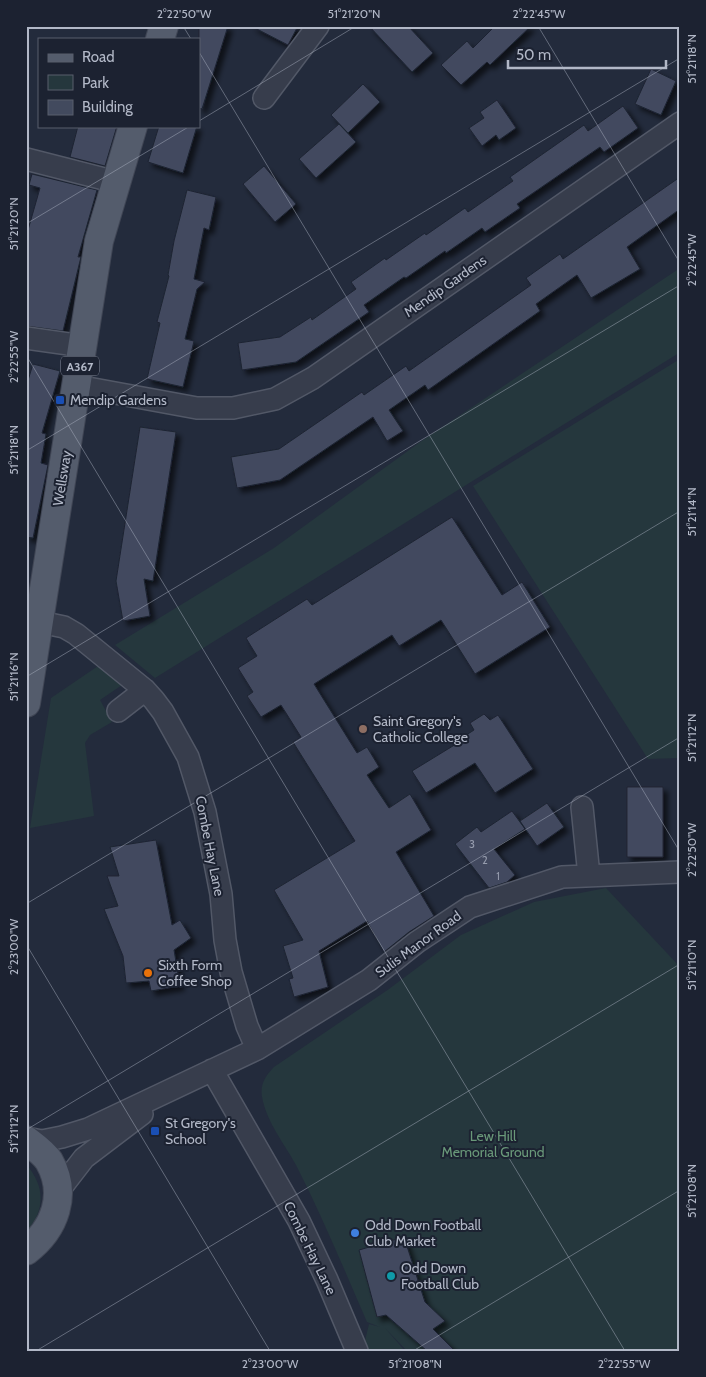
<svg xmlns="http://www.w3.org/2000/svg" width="706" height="1377" font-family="Cabin,sans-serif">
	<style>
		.green { fill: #25373d }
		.building { fill: #424a5e; stroke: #1e2433; filter: url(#shadow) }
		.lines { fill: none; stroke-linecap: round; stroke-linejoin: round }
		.minor-casing { stroke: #525867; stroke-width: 24 }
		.primary-casing { stroke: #404655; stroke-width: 30 }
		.minor { stroke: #373d4c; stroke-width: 21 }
		.primary { stroke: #545c6c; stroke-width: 28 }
		.ticks { fill: none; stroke: #b2b8c7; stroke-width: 1; stroke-opacity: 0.45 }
		.transit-dot { fill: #1a4fb4; stroke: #1c2231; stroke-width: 2 }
		.education-dot { fill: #8d6e63; stroke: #1c2231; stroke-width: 2 }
		.food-dot { fill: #e8710a; stroke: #1c2231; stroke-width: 2 }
		.shop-dot { fill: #3f7fe0; stroke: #1c2231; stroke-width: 2 }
		.culture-dot { fill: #0f9aa8; stroke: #1c2231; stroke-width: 2 }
		.labels { text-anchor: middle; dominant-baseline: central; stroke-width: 4; stroke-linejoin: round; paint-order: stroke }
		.number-label { font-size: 11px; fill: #969cad }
		.shield { fill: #1c2231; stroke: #858b9a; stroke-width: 1 }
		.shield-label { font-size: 12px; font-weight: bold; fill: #b2b8c7 }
		.street-label { font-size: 14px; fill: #b2b8c7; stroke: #1c2231 }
		.poi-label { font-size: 14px; fill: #b2b8c7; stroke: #1c2231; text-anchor: start }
		.park-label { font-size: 14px; fill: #699879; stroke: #1c2231 }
		.neatline { fill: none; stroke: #b2b8c7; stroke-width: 2 }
		.ticks-label { font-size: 12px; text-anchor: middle; fill: #b2b8c7 }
	</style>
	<defs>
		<filter id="shadow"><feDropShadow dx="4.5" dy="4.5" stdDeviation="2.5" flood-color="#0009"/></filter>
	</defs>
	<rect width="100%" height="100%" fill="#232b3c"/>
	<path class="green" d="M680,268L679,353L155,678L115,645L274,548L423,440Z
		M680,359V758L648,759L473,486Z
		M101,664L122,685L100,700L112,722L90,735L85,743L94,816L30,828L51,698Z
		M606,888L680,967V1351H407L385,1328L405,1351H365L364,1345L369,1324L380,1327L367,1322C344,1269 322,1216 296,1165C284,1143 267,1123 262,1097C260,1085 265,1076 274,1067L389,989L461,935L534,902Z
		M26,1164C45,1186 46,1210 26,1232Z"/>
	<path class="building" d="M199,26H228L202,109L199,108Z
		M251,26H298L288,45Z
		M369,26H408L433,53L412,72Z
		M495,26H531L490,65L487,62L461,85L441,65L467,41L473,48Z
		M651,69L676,81L661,115L635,104Z
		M363,84L380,102L348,133L331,115Z
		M497,100L516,128L499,140L496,135L482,146L469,128L484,118L480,112Z
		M623,106L638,128L604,152L600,147L517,204L520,208L485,232L482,228L446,253L445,251L406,278L404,277L364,305L369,312L296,362L242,370L238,343L280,337L311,317L312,320L356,289L351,282L385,258L386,260L425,233L426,235L465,208L468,212L513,181L510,177L584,125L588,131Z
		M339,124L356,142L316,178L299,159Z
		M78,126H117L105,166L70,157Z
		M159,126H197L183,173L148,162Z
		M264,166L296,204L275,222L243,184Z
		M32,174L97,190L78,257H81L79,265L63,331L26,326V237L40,188L29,185Z
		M680,177V209L627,247L640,269L591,298L577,275L536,304L540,311L428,390L425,385L389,410L403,431L387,441L373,417L280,480L237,488L231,457L279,449L362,392L364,395L406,366L409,371L531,285L526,278L560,254L563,259Z
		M187,190L216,197L209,230L204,228L194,279L205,282L197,289L185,339L194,341L183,387L147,379L160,323L157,322L169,276L168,275L174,241Z
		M33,364L60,371L42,433L46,434L41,463L48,465L33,538L26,537V387Z
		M140,427L176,432L153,581L144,579L150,616L123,621L116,581Z
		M452,517L502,595L522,582L550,627L475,674L441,620L399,646L392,635L314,684L357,753L367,747L379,767L367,775L389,808L410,794L431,830L396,852L434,916L409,932L384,952L367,921L319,951L328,987L294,997L289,979L293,978L283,946L303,940L274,890L355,841L293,742L301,737L281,705L261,717L247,696L253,692L238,668L257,656L246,638L307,599L312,605Z
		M484,714L490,720L498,715L533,769L495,793L475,763L426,793L412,771L461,741L460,739L474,730L470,723Z
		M627,787H663V857H627Z
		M547,803L564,827L537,846L520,821Z
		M512,811L525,829L494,849L515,875L507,882L489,888L455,844L477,827L481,832Z
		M156,840L172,925L180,920L191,938L174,950L180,986L151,991L149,981L126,983L123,956L104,909L118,906L107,876H119L110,847Z
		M404,1237L425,1302L445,1321L433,1329L455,1351H427L386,1315L377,1317L359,1250Z"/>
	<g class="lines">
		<g class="minor-casing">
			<path id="minor" d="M264,98L318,26
				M26,159L116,182
				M26,338L83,346
				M77,386L197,408H233L275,399L313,378L680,123
				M40,622L64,627L76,634L145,690L154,700L163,712L188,757L205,812L221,894L225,940L231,972L247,1026L257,1049
				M118,711L145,690
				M582,807L589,876
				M212,1070L299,1221L327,1280L357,1351
				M26,1138L42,1141L62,1137L88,1129L257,1049L369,980L417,942L470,907L562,877L680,872
				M57,1193L84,1158L142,1114"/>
		</g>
		<g class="primary-casing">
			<path id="primary" d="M160,39L164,26
				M26,703L99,241L133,126
				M26,1140C34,1146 44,1153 49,1161C68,1194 55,1229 26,1251"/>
		</g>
		<use href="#minor" class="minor"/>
		<use href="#primary" class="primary"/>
	</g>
	<path class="ticks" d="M183,26L191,39M538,26L680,263M199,52L680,852M199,121L356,26M26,224L190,126M26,355L625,1351M26,451L680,58M26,677L680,285M26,904L680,511M26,944L270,1351M26,1130L680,737M36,1351L680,964M413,1351L680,1190"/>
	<g class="transit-dot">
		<rect x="55" y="395" width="10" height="10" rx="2.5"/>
		<rect x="150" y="1126" width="10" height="10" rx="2.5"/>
	</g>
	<circle class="education-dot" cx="363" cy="729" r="5"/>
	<circle class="food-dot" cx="148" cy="973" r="5"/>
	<circle class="shop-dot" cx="355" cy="1233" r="5"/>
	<circle class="culture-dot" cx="391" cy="1276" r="5"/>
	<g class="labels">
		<g class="number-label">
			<text x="472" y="844">3</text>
			<text x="485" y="860">2</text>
			<text x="498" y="876">1</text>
		</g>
		<rect class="shield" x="61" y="356.5" width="38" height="19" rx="4"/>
		<g class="shield-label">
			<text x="80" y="366">A367</text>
		</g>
		<g class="street-label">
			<text transform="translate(445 286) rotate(-35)">Mendip Gardens</text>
			<text transform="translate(62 478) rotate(-81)">Wellsway</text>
			<text transform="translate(210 846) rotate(79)">Combe Hay Lane</text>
			<text transform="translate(418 944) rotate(-36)">Sulis Manor Road</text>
			<text transform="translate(310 1248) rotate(64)">Combe Hay Lane</text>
		</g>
		<g class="poi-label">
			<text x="70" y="400">Mendip Gardens</text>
			<text x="373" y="721">Saint Gregory's<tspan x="373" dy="16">Catholic College</tspan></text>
			<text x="158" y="965">Sixth Form<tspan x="158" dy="16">Coffee Shop</tspan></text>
			<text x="165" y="1123">St Gregory's<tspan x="165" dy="16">School</tspan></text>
			<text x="365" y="1225">Odd Down Football<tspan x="365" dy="16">Club Market</tspan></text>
			<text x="401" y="1268">Odd Down<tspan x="401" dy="16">Football Club</tspan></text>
		</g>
		<g class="park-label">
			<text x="493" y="1136">Lew Hill<tspan x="493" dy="16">Memorial Ground</tspan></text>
		</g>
	</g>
	<rect width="706" height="1377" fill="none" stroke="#1c2231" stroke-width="55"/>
	<rect x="38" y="38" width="162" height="90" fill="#1c2231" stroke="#585e6d"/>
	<rect x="48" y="54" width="25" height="8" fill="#545c6c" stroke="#585e6d"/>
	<text x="82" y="62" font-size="15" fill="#b2b8c7">Road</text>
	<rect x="48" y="75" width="25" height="15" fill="#25373d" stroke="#585e6d"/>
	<text x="82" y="88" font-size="15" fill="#b2b8c7">Park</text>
	<rect x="48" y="100" width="25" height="15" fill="#424a5e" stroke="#585e6d"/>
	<text x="82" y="112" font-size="15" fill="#b2b8c7">Building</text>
	<path d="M508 60v8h158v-8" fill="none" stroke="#b2b8c7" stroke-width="2.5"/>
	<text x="516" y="60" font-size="15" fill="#b2b8c7" stroke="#1c2231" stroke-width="4" paint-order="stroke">50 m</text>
	<rect x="28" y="28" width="650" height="1322" class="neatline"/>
	<g class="ticks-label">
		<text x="184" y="18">2°22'50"W</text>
		<text x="354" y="18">51°21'20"N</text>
		<text x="539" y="18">2°22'45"W</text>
		<text transform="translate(692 59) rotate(-90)" y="4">51°21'18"N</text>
		<text transform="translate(14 224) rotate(-90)" y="4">51°21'20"N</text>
		<text transform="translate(692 260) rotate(-90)" y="4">2°22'45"W</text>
		<text transform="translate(14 357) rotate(-90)" y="4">2°22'55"W</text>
		<text transform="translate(14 450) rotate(-90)" y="4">51°21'18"N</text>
		<text transform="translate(692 512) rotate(-90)" y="4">51°21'14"N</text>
		<text transform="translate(14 677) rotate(-90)" y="4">51°21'16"N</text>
		<text transform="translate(692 738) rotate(-90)" y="4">51°21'12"N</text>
		<text transform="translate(692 850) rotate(-90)" y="4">2°22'50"W</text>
		<text transform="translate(14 947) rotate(-90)" y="4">2°23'00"W</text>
		<text transform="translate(692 965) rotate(-90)" y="4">51°21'10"N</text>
		<text transform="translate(14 1129) rotate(-90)" y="4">51°21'12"N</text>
		<text transform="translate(692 1191) rotate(-90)" y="4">51°21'08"N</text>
		<text x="270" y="1368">2°23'00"W</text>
		<text x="415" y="1368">51°21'08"N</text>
		<text x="624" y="1368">2°22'55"W</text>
	</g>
</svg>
